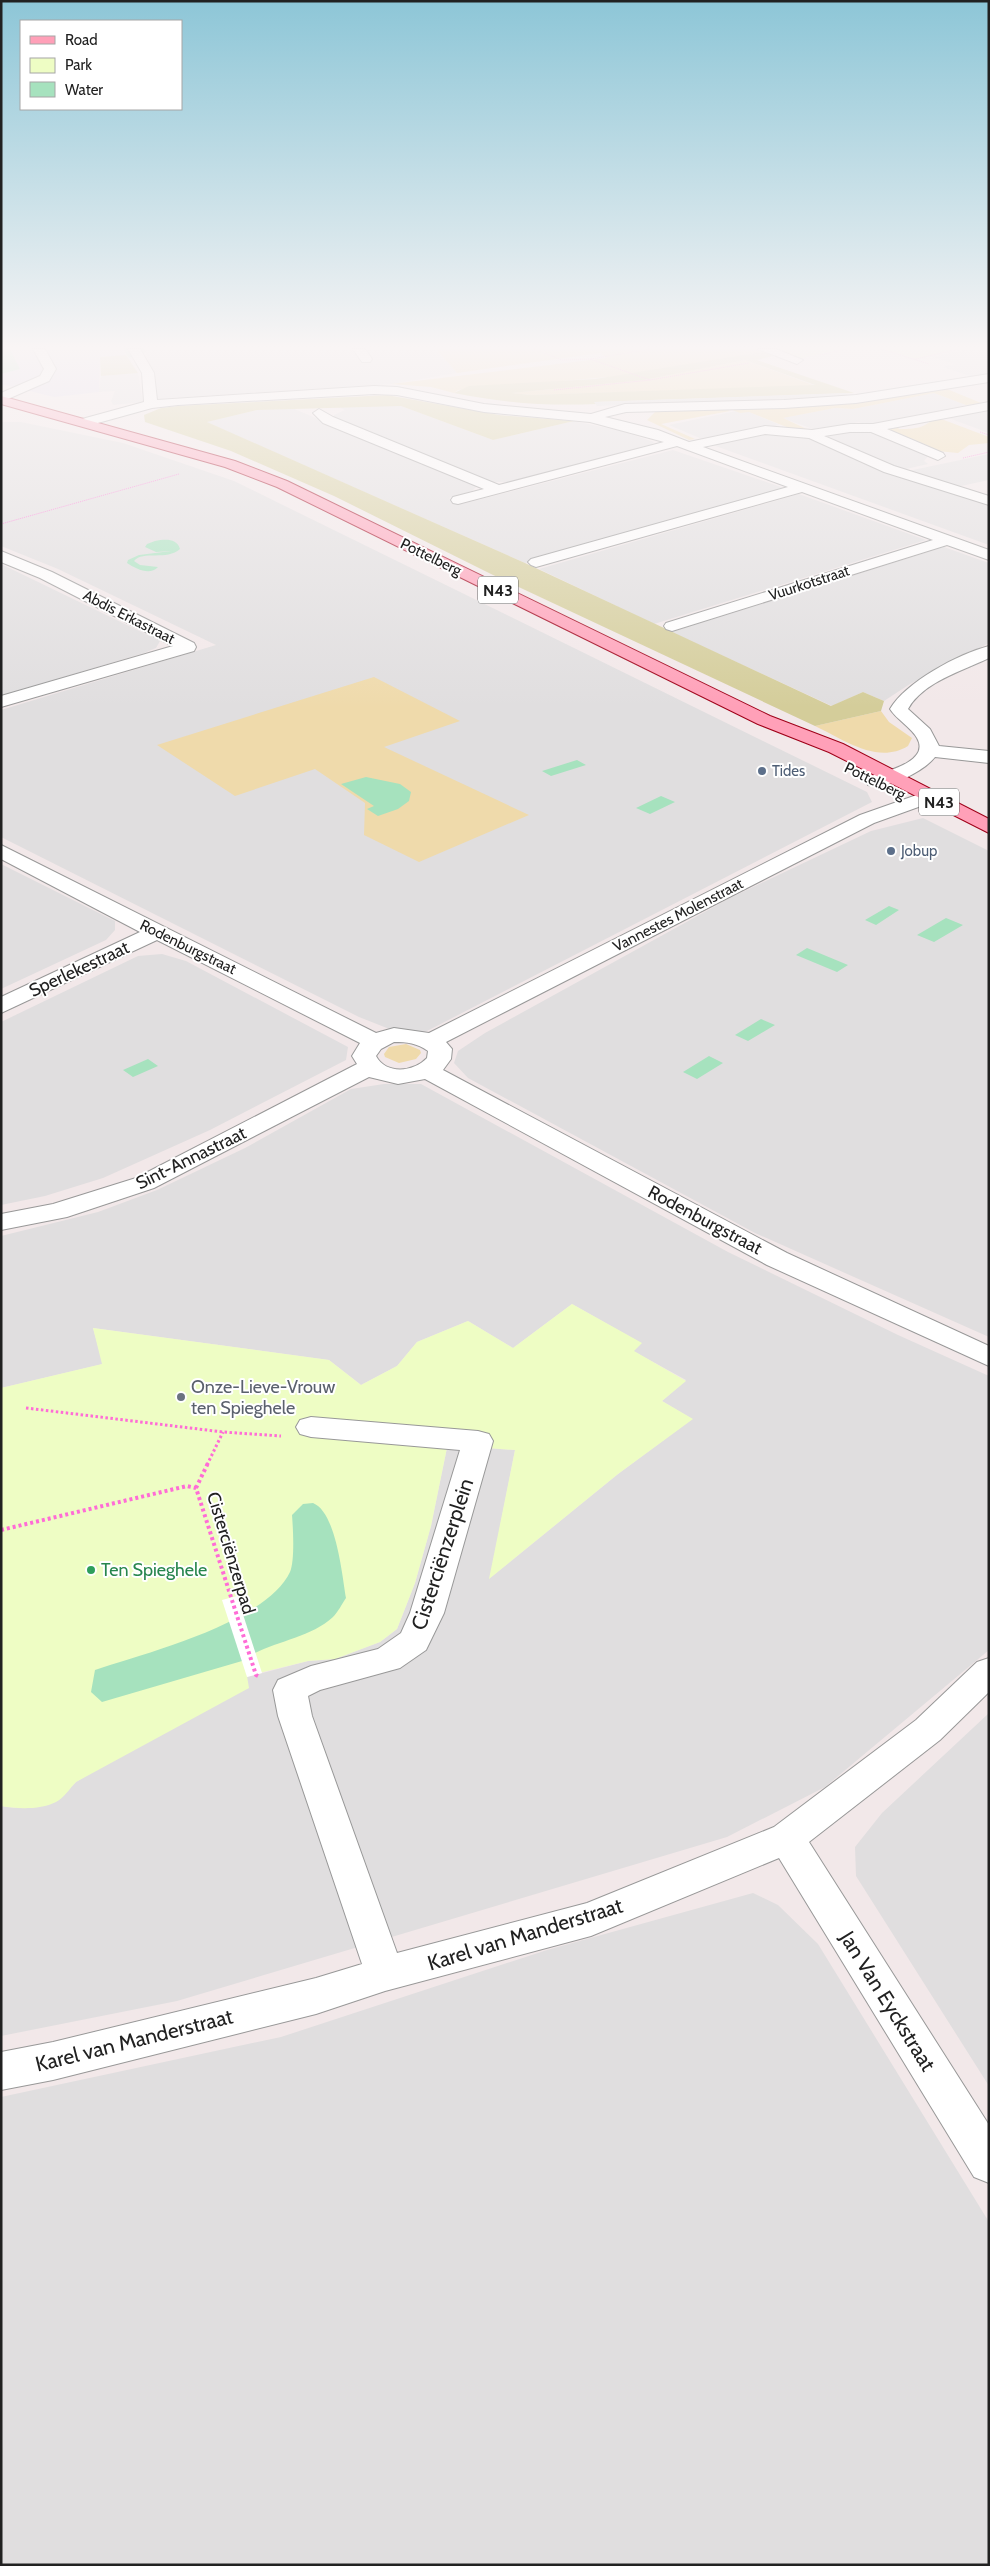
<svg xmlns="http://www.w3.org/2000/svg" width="990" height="2566" font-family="Cabin,sans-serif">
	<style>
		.residential { fill: #e0dedf }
		.industrial { fill: #e0d9ec }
		.grass { fill: #efdaab }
		.forest { fill: #d4cd9a; fill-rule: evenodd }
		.park { fill: #eefdc4 }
		.parking { fill: #ddd }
		.water { fill: #a6e2be }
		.pier { fill: #fff }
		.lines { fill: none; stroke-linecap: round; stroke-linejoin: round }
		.stream { stroke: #a6e2be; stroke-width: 5 }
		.minor-casing { stroke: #989898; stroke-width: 2 }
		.major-casing { stroke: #9f0018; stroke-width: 2 }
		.path-far2 { stroke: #ff6cd6; stroke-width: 1; stroke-dasharray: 1 1; stroke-linecap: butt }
		.path-far1 { stroke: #ff6cd6; stroke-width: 3; stroke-dasharray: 2.5 2.5; stroke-linecap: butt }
		.path { stroke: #ff6cd6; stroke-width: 4; stroke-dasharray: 3 3; stroke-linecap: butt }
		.minor { fill: #fff; fill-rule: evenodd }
		.major { fill: #ffa0b8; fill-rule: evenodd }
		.service-dot { fill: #5c6f8a; stroke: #fff; stroke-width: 2 }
		.worship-dot { fill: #6b7280; stroke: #fff; stroke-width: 2 }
		.leisure-dot { fill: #2e9e5b; stroke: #fff; stroke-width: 2 }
		.labels { text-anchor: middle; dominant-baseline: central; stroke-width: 4; stroke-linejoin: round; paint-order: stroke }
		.far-street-label { font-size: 15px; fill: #212121; stroke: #fff }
		.far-service-label { font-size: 15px; fill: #4e5e75; stroke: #fff; text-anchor: start }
		.shield { fill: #fff; stroke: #646464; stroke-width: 1 }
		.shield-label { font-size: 16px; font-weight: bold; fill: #212121 }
		.street-label { font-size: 18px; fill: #212121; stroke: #fff }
		.worship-label { font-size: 18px; fill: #5b616d; stroke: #fff; text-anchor: start }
		.leisure-label { font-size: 18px; fill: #27864d; stroke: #fff; text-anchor: start }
		.near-street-label { font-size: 21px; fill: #212121; stroke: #fff }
	</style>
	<rect width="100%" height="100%" fill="#f2e8e9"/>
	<path class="residential" d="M144,349H436L457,373L391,384L154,399L156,383Z
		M967,349H989V374L973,377L943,367L955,364L932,357Z
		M138,373L143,402L113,405L111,401L115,391L99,392L101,376Z
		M934,393L966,405L877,423L865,425L859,422L816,430L782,418L835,408L853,409Z
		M388,405L401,406L493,440L574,421L621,431L654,442L651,445L510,482H493L334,418V415L345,410L338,407Z
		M292,408L477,486L472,491L449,498L462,504L673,450L784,488L525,563L206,422L257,410Z
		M989,409V433L943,416Z
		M736,411L749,412L780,425L702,439L669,425Z
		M1,422H21L123,443L234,481L867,792L872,802L427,1031L402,1034L359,1017L1,837V710L216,645L58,569L1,546Z
		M855,430L875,432L929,455L924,461L928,464L902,470L824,438V435Z
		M768,432L798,433L989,503V545L710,444Z
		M989,454V480L961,486L953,487L908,471Z
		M799,494L926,540L654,624L539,569Z
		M944,547L989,563V643L910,684L884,701L863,692L832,706L671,632Z
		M1,564L160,641L156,648L144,653L1,696Z
		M923,818L989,851V1337L755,1233L468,1078L454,1063L458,1051L485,1033L730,898L871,831Z
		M1,864L115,921V930L106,940L1,989Z
		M162,954L186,961L348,1047L346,1060L210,1130L103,1178L45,1196L1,1205V1022L138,956Z
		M384,1084H421L728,1252L898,1335L989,1376V1650L825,1787L727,1837L177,2001L1,2036V1806L15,1808L57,1801L76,1782L247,1677L308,1661L335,1659L380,1642L397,1629L415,1583L431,1526L450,1433L488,1448L515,1450L490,1578L618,1474L692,1419L662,1401L686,1380L633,1351L641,1343L572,1304L513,1348L468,1321L417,1342L397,1366L361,1385L329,1360L93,1328L103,1364L1,1388V1236L98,1212L157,1190L245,1148L351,1089Z
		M989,1713V2086L856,1876L855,1847L882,1813Z
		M753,1893L778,1905L818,1944L989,2222V2565H1V2097L281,2037L547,1950Z"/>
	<path class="industrial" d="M1,349H122L126,355L100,358L99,392L54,397L1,384Z"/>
	<path class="grass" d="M436,349H761L793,359L762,352L631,375L458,390L454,393L431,387L391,384L607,358L600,353L457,373Z
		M745,360L816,386L531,395L511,393L644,380Z
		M947,389L981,403L966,405L934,393L853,409L835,408L783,418L811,431L789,428L749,412L740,413L730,409L854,403Z
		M726,409L730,411L661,424L695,439L689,440L647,420L656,411Z
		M936,417L989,437V443L969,445L958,453L937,451L925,447L929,446L900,434L895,435L885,428L896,425L899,429C918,429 923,428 936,417Z
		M374,677L460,721L384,747L529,815L419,862L364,835L365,803L315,769L235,796L157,745Z
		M881,711L889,722L912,738L908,746C877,765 843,739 815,726Z
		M406,1044L420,1050L421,1053L416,1059L399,1063L385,1057L384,1054L389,1047Z"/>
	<path class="forest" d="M762,352L776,355L757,360L854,393L595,402L596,404C546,406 504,403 454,393L469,386L595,379ZM745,360L815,385L531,395L512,393L644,380Z
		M126,355L138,373L101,376L100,357Z
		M387,395L499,415L574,421L493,440L401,406L257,410L207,422L525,563L831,706L863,692L884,701L881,711L815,726L491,574L334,496L231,451L145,422L144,415L161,408L178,406Z"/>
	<path class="park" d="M766,349H841L797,359Z
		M884,349H956L916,359Z
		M572,1304L642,1343L634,1351L686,1381L662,1401L693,1419L618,1474L489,1579L515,1450L487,1448L450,1433L431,1526L415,1583L397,1629L380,1642L335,1659L308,1661L247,1676L249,1688L76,1782C70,1788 64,1798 56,1802C40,1810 18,1809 1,1806V1388L102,1364L93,1328L329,1360L361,1385L397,1366L417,1342L468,1321L513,1348Z"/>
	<path class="parking" d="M845,393L850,396L597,406L594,402Z"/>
	<path class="water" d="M1,349H10L20,369L1,374Z
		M155,541C165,539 177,538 180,549C167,561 143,550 134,561L140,565L158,567C150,576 136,569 127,563L128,560L139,555L171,551L156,552L145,547L147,544Z
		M577,760L586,765L551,776L542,771Z
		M366,777L400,784L411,792L409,801L398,809L378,816L367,809L374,806L341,784Z
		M661,796L675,802L650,814L636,808Z
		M889,906L899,910L876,925L865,920Z
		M946,918L963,925L934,942L917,935Z
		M807,948L848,965L837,972L796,955Z
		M761,1019L775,1025L748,1041L735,1035Z
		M709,1056L723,1063L697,1079L683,1072Z
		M148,1059L158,1066L133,1077L123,1070Z
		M313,1503C336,1512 342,1574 346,1598C342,1604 338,1612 333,1617C308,1640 269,1641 242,1661L102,1702L91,1692L95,1670C146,1653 266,1623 290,1572C295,1560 293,1528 292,1515L303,1504Z"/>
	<path class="pier" d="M237,1596L262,1673L247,1677L222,1600Z"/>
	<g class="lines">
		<path class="stream" d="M126,349L130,355
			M141,349L143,351"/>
		<g class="minor-casing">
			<path id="minor" d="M33,349H45L56,369L49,381L1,402V393L40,376L44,369Z
				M128,349H140L154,373L157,400L374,386L397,387L484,404L591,414L625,404L784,400L856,395L989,374V382L856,403L784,408L626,412L605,417L658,430L689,442L765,426L812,430L850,424H873L989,402V410L887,429L943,453L945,456L938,460L871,432H850L824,436L894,466L989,496V505L884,472L809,438L765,434L703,447L989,550V560L947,545L672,631L666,629L664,626L666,623L933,540L802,492L536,567L531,565L528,562L531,559L788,487L677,446L458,504L453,503L451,500L453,497L484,489L323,423L313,413L319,409L333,417L499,485L664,442L590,422L484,412L397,395L374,394L178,405L152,408L87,426L82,425L80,422L82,419L144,402L142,373Z
				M353,349H365L372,359L370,362H362Z
				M758,349H776L803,360L797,364Z
				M1,551L52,572L194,643L196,647L194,651L1,707V696L173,646L40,578L1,562Z
				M989,646V658C962,671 923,682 908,709L930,729L939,746L989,751V763L935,757C923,772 887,790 868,785L865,781L868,777C884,772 931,762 917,738C911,727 897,720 890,709C906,682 958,654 989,646Z
				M928,791L935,793L938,797L935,801L874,823L446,1042L452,1049L451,1059L443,1070L787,1253L989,1346V1366L767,1265L425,1079L398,1084L369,1077L154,1188L67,1217L1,1230V1214L53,1204L136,1178L357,1064L352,1056L360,1043L157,940L1,1013V997L140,932L1,859V845L376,1033L394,1028L429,1033L860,815ZM394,1042C407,1042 417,1043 428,1051L427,1058C414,1072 386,1075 376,1056L381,1049Z
				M311,1417L478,1431L489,1434L493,1441L444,1613L426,1650L400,1668L320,1690L308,1696L312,1716L397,1953L587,1903L774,1827L916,1720L977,1662L989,1658V1692L940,1740L809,1842L989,2125V2183L974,2177L779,1858L591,1936L385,1991L316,2014L53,2080L1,2090V2052L53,2042L316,1978L362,1964L278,1716L273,1690L278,1680L311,1666L378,1649L401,1633L410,1613L460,1450L311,1437L300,1434L296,1427L300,1420Z"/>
		</g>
		<g class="major-casing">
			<path id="major" d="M1,396L235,461L287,481L770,716L843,744L989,819V833L829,752L758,724L277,487L225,467L1,404Z"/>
		</g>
		<path class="path-far2" d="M534,349L562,360L590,359L650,380L749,363
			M881,349L929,364
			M820,355L846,349
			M591,359L650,349
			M916,359L959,349
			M554,390L650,380
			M980,432L989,435
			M963,458L989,452
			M1,524L179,474"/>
		<path class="path-far1" d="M26,1408L223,1432L281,1436
			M207,1465L223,1432"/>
		<path class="path" d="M196,1488L208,1463
			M1,1530L187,1486L196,1488L256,1675L260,1677"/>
		<use href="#minor" class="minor"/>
		<use href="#major" class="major"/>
	</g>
	<linearGradient id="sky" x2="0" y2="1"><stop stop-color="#8dc6d7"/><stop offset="0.49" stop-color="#f9f5f5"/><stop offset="1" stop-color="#f9f5f5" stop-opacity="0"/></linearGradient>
	<rect width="990" height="708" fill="url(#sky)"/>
	<g class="service-dot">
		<circle cx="762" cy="771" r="5"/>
		<circle cx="891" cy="851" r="5"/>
	</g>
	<circle class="worship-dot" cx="181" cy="1397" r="5"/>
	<circle class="leisure-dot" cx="91" cy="1570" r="5"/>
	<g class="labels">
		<g class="far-street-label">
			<text transform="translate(431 557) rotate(26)">Pottelberg</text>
			<text transform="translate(809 583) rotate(-18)">Vuurkotstraat</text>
			<text transform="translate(129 617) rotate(27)">Abdis Erkastraat</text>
			<text transform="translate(875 781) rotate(26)">Pottelberg</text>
			<text transform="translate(678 915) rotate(-27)">Vannestes Molenstraat</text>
			<text transform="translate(188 947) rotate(26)">Rodenburgstraat</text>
		</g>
		<g class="far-service-label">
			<text x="772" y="771">Tides</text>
			<text x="901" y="851">Jobup</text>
		</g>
		<g class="shield">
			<rect x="478" y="576.5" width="40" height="27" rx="4"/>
			<rect x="919" y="788.5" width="40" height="27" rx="4"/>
		</g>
		<g class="shield-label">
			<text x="498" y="590">N43</text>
			<text x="939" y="802">N43</text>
		</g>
		<g class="street-label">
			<text transform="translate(79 969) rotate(-25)">Sperlekestraat</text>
			<text transform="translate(191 1158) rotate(-26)">Sint-Annastraat</text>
			<text transform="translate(705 1220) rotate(28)">Rodenburgstraat</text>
			<text transform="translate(231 1553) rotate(73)">Cisterciënzerpad</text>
		</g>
		<g class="worship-label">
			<text x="191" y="1387">Onze-Lieve-Vrouw<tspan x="191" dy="21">ten Spieghele</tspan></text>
		</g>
		<g class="leisure-label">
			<text x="101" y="1570">Ten Spieghele</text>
		</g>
		<g class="near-street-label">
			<text transform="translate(442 1554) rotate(-72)">Cisterciënzerplein</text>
			<text transform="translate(525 1934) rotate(-17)">Karel van Manderstraat</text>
			<text transform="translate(888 2001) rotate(58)">Jan Van Eyckstraat</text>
			<text transform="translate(134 2040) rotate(-14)">Karel van Manderstraat</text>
		</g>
	</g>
	<rect width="990" height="2566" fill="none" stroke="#212121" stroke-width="5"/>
	<rect x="20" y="20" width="162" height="90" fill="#ffffff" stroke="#a6a6a6"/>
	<rect x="30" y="36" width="25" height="8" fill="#ffa0b8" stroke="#a6a6a6"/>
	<text x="65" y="45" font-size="15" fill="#212121">Road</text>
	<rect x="30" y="58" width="25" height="15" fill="#eefdc4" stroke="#a6a6a6"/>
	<text x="65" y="70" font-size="15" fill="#212121">Park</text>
	<rect x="30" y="82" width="25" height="15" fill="#a6e2be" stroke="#a6a6a6"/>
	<text x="65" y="95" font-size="15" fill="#212121">Water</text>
</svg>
